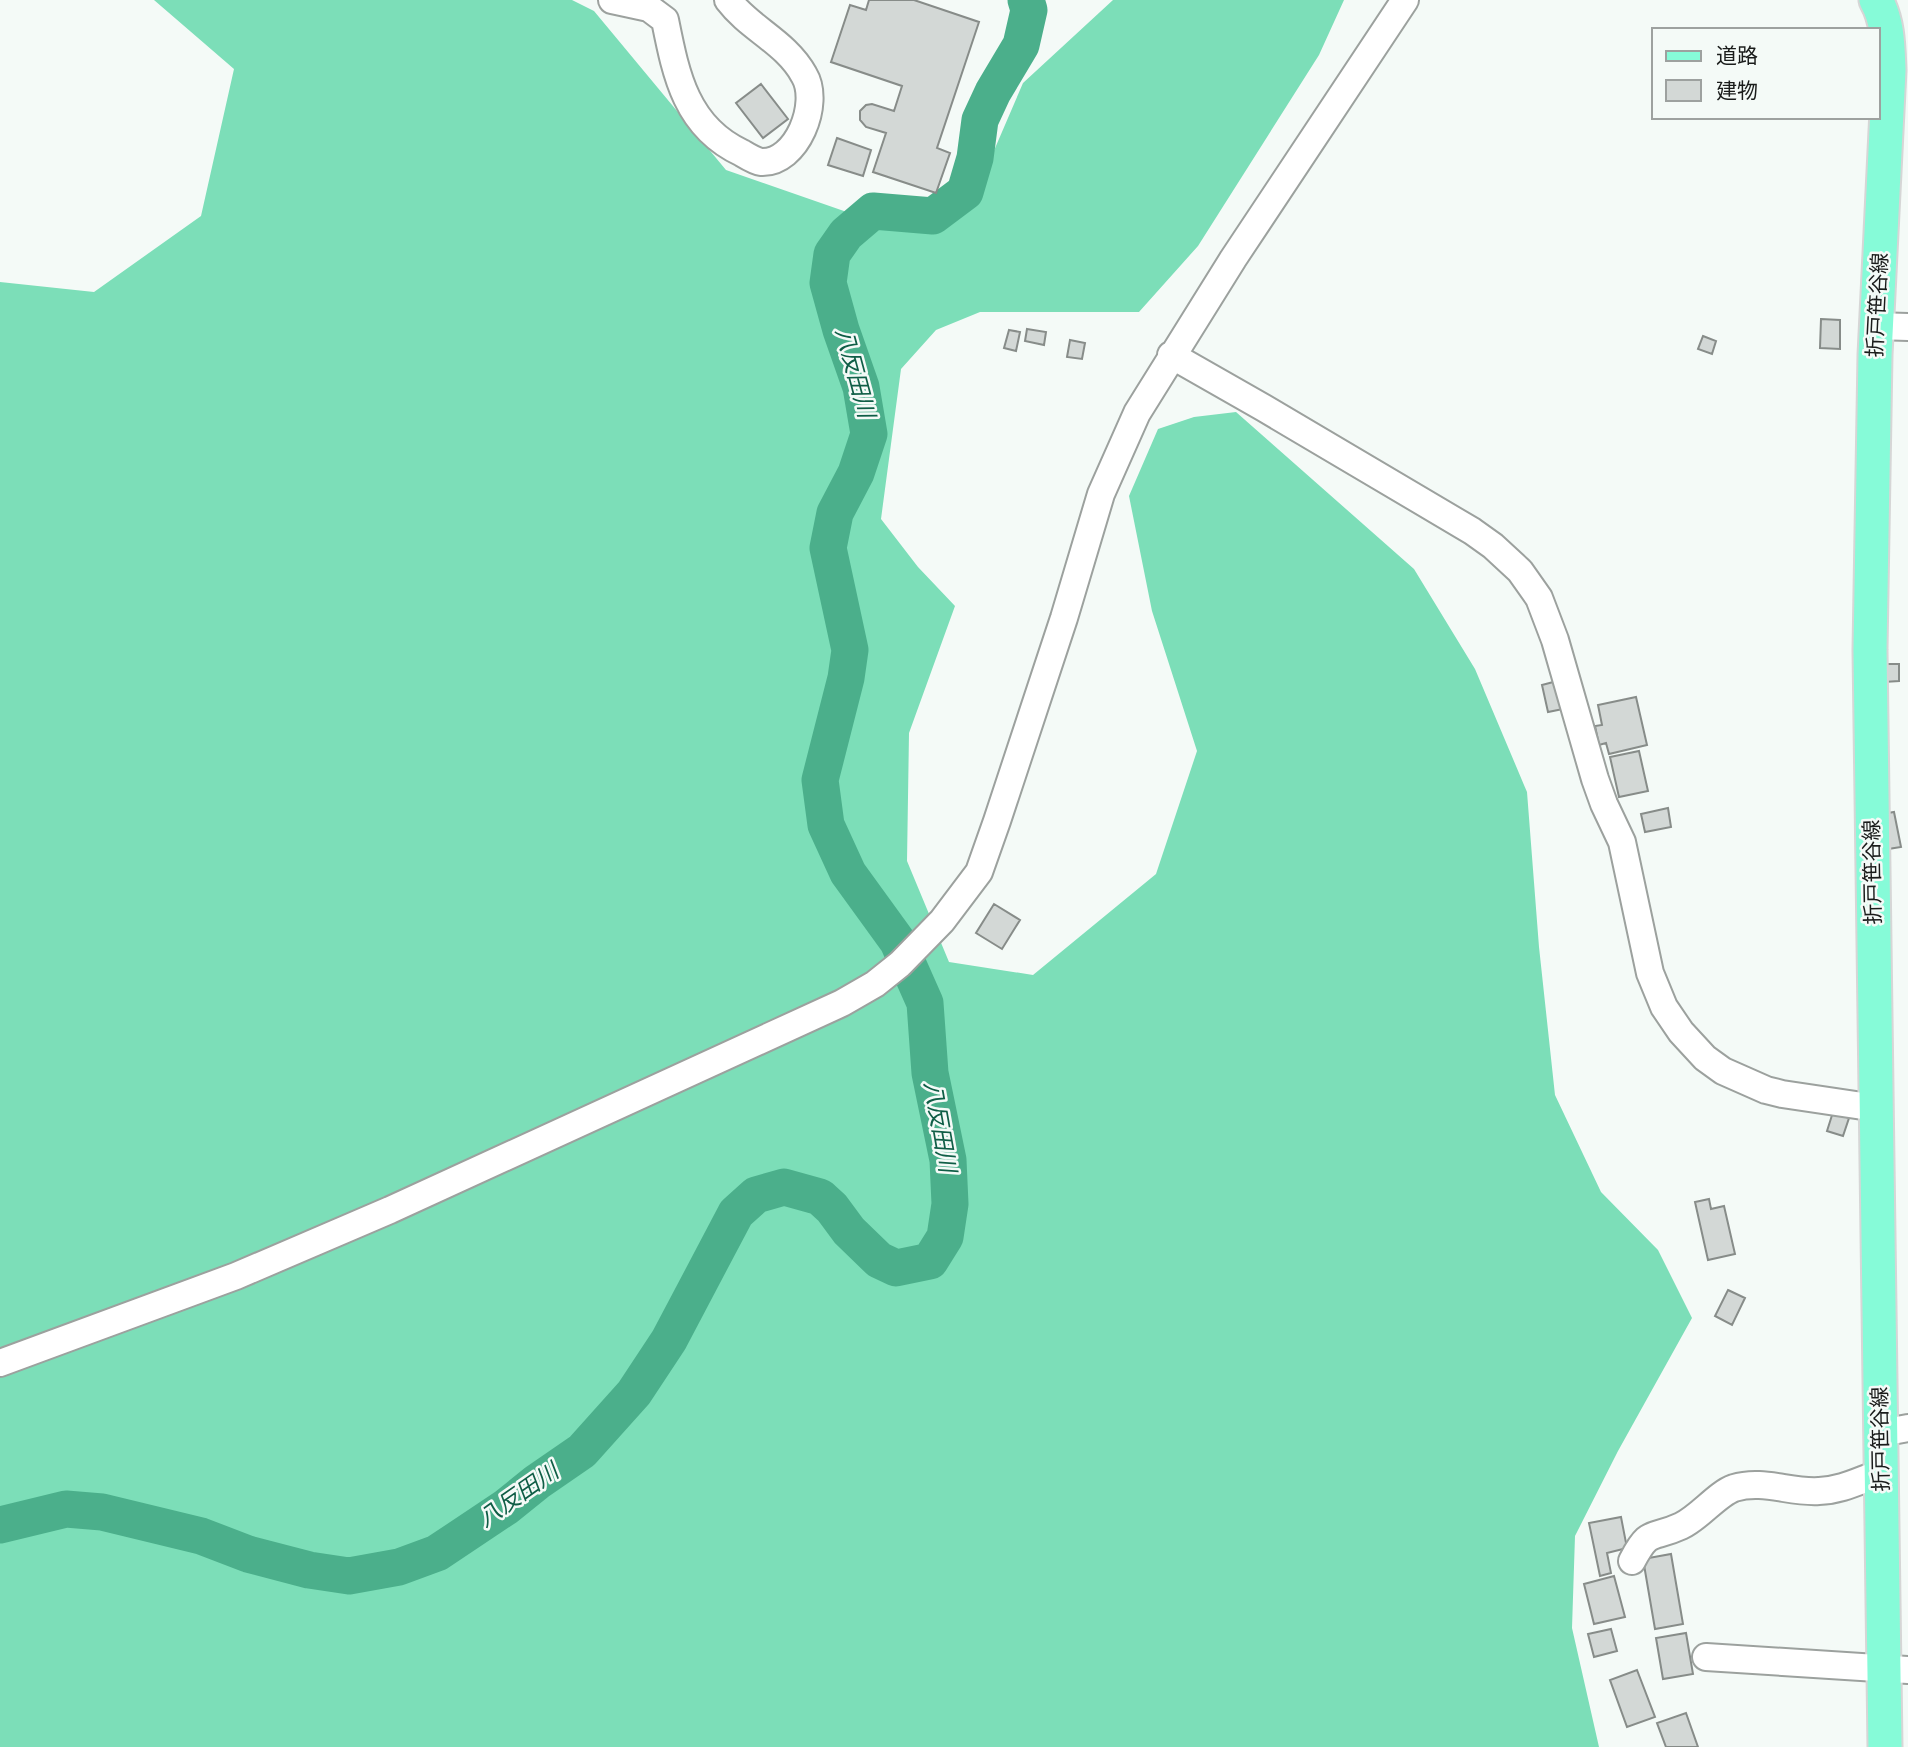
<svg xmlns="http://www.w3.org/2000/svg" width="1908" height="1747" font-family="'Alegreya Sans','Noto Sans JP',sans-serif">
	<style>
		.forest { fill: #7cdeb8 }
		.lines { fill: none; stroke-linecap: round; stroke-linejoin: round }
		.river { stroke: #4baf8b; stroke-width: 37 }
		.building { fill: #d3d8d6; stroke: #878c89; stroke-width: 2 }
		.minor-casing { stroke: #9ca19e; stroke-width: 30 }
		.major-casing { stroke: #d6d6d6; stroke-width: 37 }
		.minor { stroke: #fff; stroke-width: 26 }
		.major { stroke: #86fbd8; stroke-width: 33 }
		.labels { text-anchor: middle; dominant-baseline: central; stroke-width: 5; stroke-linejoin: round; paint-order: stroke }
		.street-label { font-size: 21px; fill: #1a1c1b; stroke: #f4faf7 }
		.water-label { font-size: 23px; font-style: italic; fill: #0f5e46; stroke: #f4faf7 }
	</style>
	<rect width="100%" height="100%" fill="#f4faf7"/>
	<path class="forest" d="M154,0H572L594,11L726,170L864,218L971,204L1023,83L1113,0H1344L1319,55L1198,246L1139,312H980L936,330L901,369L881,519L918,567L955,606L909,733L907,861L949,962L1033,975L1156,874L1197,751L1152,611L1129,496L1158,429L1194,417L1236,412L1414,569L1475,669L1527,792L1539,947L1555,1095L1601,1192L1658,1250L1692,1318L1618,1451L1575,1536L1572,1628L1599,1747H0V282L94,292L201,216L234,69Z"/>
	<g class="lines">
		<path class="river" d="M0,1525L66,1509L102,1512L201,1536L248,1554L309,1570L349,1576L399,1567L437,1553L506,1507L537,1482L582,1451L634,1393L669,1340L736,1213L756,1195L784,1187L820,1197L832,1208L849,1231L879,1260L896,1268L930,1261L945,1237L950,1204L948,1160L930,1073L925,1003L898,942L848,873L826,825L820,780L846,678L850,650L828,548L835,513L856,473L869,434L861,387L841,330L828,283L832,254L846,234L873,211L933,216L965,192L975,158L980,120L993,92L1021,45L1029,10L1026,0"/>
	</g>
	<path class="building" d="M869,0H914L979,22L937,148L950,153L936,193L873,172L886,133L866,127L860,120V111L866,105L872,104L894,111L902,86L831,62L850,5L866,10Z
		M761,84L788,119L763,138L736,103Z
		M837,138L871,150L863,176L828,165Z
		M1821,319L1840,320V349L1820,348Z
		M1027,329L1046,332L1044,345L1025,341Z
		M1009,330L1020,332L1016,351L1004,348Z
		M1703,336L1716,341L1712,354L1698,349Z
		M1070,340L1085,343L1082,359L1067,357Z
		M1884,664H1899V681L1884,682Z
		M1557,681L1563,709L1548,712L1542,685Z
		M1636,697L1647,745L1609,754L1606,743L1599,745L1595,726L1602,725L1598,705Z
		M1639,751L1648,791L1619,797L1610,757Z
		M1668,808L1671,827L1645,832L1641,814Z
		M1894,812L1901,847L1888,849L1882,814Z
		M994,904L1020,920L1002,949L976,933Z
		M1833,1112L1849,1118L1843,1136L1827,1131Z
		M1709,1199L1711,1209L1724,1206L1735,1254L1708,1260L1695,1202Z
		M1728,1290L1745,1298L1732,1325L1715,1316Z
		M1621,1517L1627,1548L1607,1553L1611,1573L1600,1576L1589,1523Z
		M1671,1554L1683,1624L1655,1629L1643,1559Z
		M1614,1576L1625,1617L1594,1624L1584,1584Z
		M1611,1629L1617,1651L1594,1657L1588,1634Z
		M1686,1633L1693,1674L1663,1679L1656,1638Z
		M1637,1670L1655,1717L1627,1727L1610,1680Z
		M1686,1713L1698,1747H1666L1657,1723Z"/>
	<g class="lines">
		<g class="minor-casing">
			<path id="minor" d="M612,0L649,8L665,20C676,75 686,127 742,153C747,156 755,161 761,162C797,164 821,103 804,75C786,42 750,29 728,0
				M1876,326L1908,327
				M1171,355L1264,408L1472,531L1493,546L1520,571L1539,598L1555,640L1595,779L1604,804L1622,842L1650,973L1664,1007L1681,1032L1705,1058L1723,1071L1766,1090L1782,1094L1876,1108
				M0,1363L236,1276L390,1210L842,1003L875,984L900,964L942,921L979,872L997,821L1064,618L1101,494L1137,413L1233,259L1405,0
				M1881,1433L1908,1428
				M1632,1561C1650,1527 1651,1540 1681,1526C1700,1517 1717,1494 1734,1488C1763,1479 1790,1493 1819,1491C1843,1490 1860,1480 1881,1473
				M1706,1657L1908,1670"/>
		</g>
		<g class="major-casing">
			<path id="major" d="M1876,0C1888,21 1888,46 1889,70L1875,355L1870,650L1885,1747"/>
		</g>
		<use href="#minor" class="minor"/>
		<use href="#major" class="major"/>
	</g>
	<g class="labels">
		<g class="street-label">
			<text transform="translate(1878 305) rotate(-87)">折戸笹谷線</text>
			<text transform="translate(1873 872) rotate(-91)">折戸笹谷線</text>
			<text transform="translate(1881 1439) rotate(-91)">折戸笹谷線</text>
		</g>
		<g class="water-label">
			<text transform="translate(854 373) rotate(75)">八反田川</text>
			<text transform="translate(939 1127) rotate(80)">八反田川</text>
			<text transform="translate(519 1496) rotate(-35)">八反田川</text>
		</g>
	</g>
	<rect x="1652" y="28" width="228" height="91" fill="#f4faf7" stroke="#9da19f" stroke-width="2"/>
	<rect x="1666" y="51" width="35" height="10" fill="#86fbd8" stroke="#9da19f" stroke-width="2"/>
	<text x="1716" y="63" font-size="21" fill="#1a1c1b">道路</text>
	<rect x="1666" y="80" width="35" height="21" fill="#d3d8d6" stroke="#9da19f" stroke-width="2"/>
	<text x="1716" y="98" font-size="21" fill="#1a1c1b">建物</text>
</svg>
